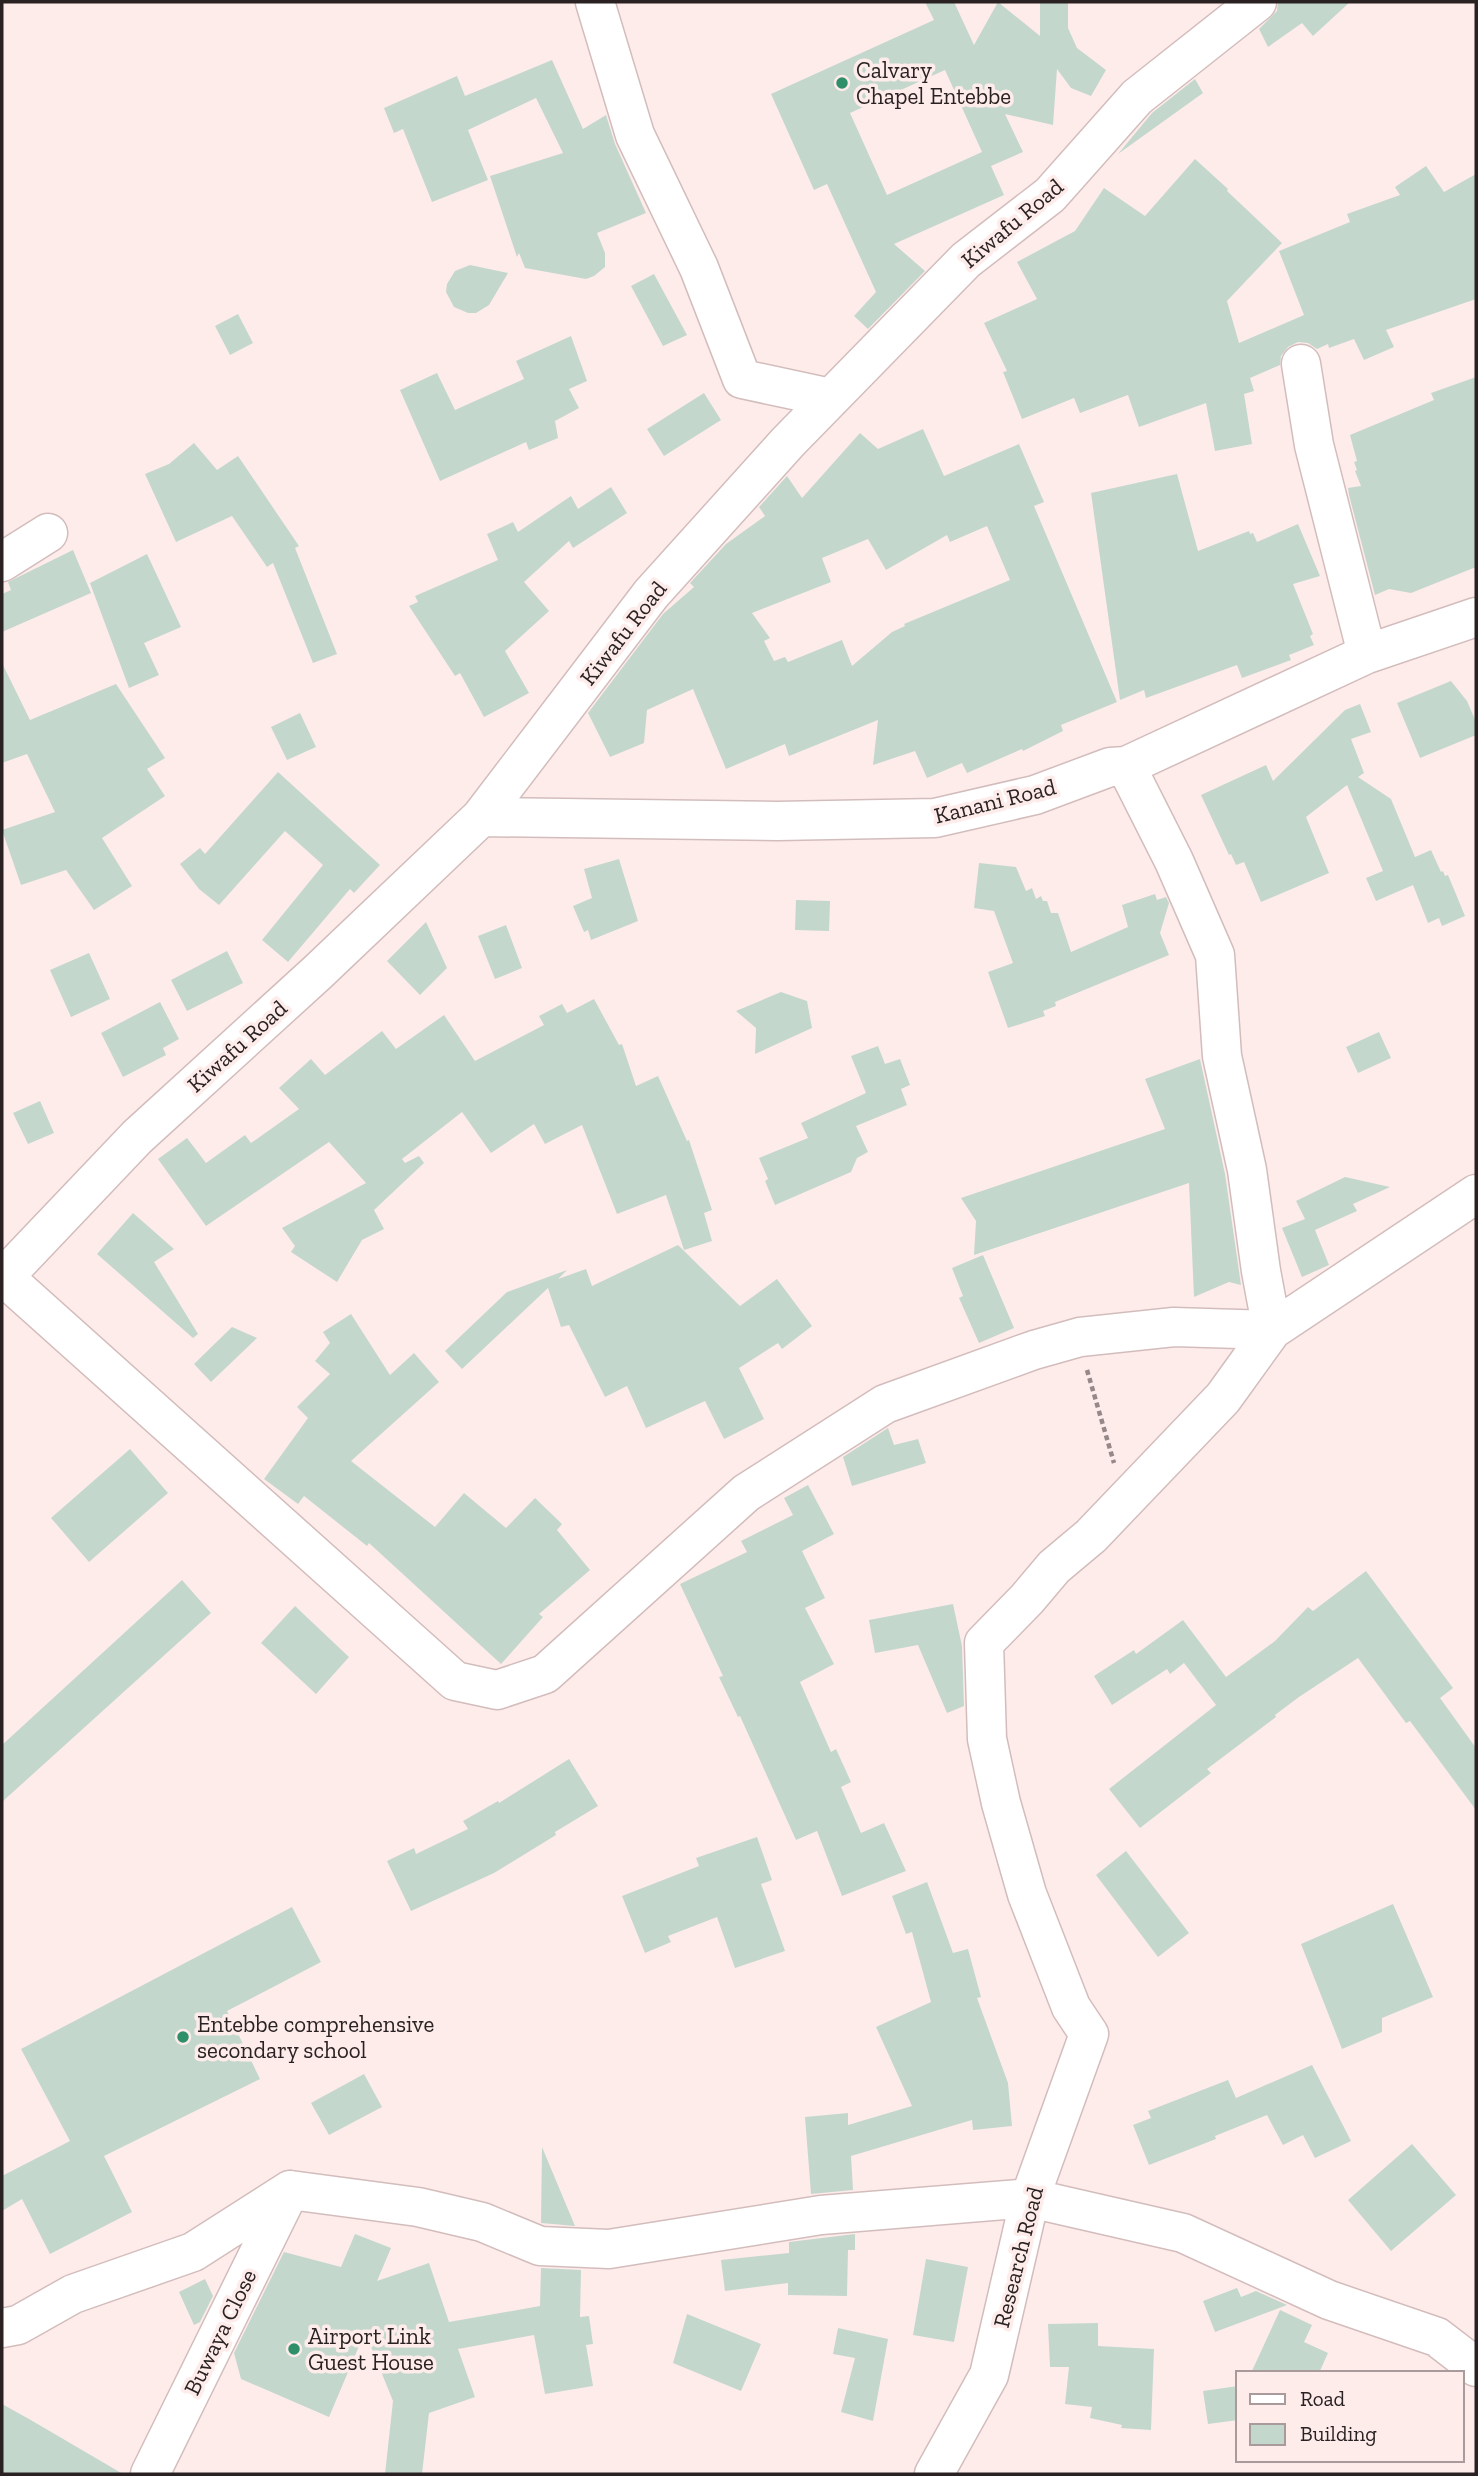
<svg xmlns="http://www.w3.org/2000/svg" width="1478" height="2476" font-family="'Zilla Slab',serif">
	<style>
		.building { fill: #c4d7cd; fill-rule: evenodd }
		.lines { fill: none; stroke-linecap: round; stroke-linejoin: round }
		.minor-casing { stroke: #d3bdbc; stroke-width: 41 }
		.path { stroke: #968888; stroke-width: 4.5; stroke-dasharray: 5 3.5; stroke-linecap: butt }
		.minor { stroke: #fff; stroke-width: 38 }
		.poi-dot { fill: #2f8f68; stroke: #feeceb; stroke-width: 2.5 }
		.labels { text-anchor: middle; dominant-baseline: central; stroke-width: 7; stroke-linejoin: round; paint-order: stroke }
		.poi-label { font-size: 23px; fill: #2a2222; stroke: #feeceb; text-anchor: start }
		.street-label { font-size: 23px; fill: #2a2222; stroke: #feeceb }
	</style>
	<rect width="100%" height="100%" fill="#feeceb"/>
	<path class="building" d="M925,2H954L974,45L998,2L1040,36V2H1068V28L1077,48L1106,70L1091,96L1071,88L1057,69L1053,125L1005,114L1023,152L991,166L1004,195L894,244L925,271L868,329L854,316L876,292L827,184L814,190L771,94L934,20ZM945,70L982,152L887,195L850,113Z
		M1278,2H1350L1313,36L1302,23L1268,47L1259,29L1277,11Z
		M552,60L583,129L606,115L615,144L646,213L597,233L605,253V267L594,276L586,279L525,268L519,253L517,257L490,176L563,153L536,98L468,130L488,180L432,202L403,129L394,133L384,108L457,76L465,96Z
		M1195,79L1203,93L1118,154L1152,113Z
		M1195,159L1228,189L1227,191L1282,243L1227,301L1239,343L1304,315L1279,251L1350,222L1347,214L1400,195L1395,187L1426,166L1444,192L1476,174V299L1386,330L1394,347L1364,360L1354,339L1329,348L1328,344L1317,349L1308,343L1298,342L1288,347L1281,356L1280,365L1250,378L1254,391L1244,394L1252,444L1215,451L1206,403L1139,427L1128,395L1080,413L1074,398L1022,419L1003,372L1007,371L984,323L1037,299L1017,262L1075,231L1104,188L1145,216Z
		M470,265L508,273L489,305L476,313H468L454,307L446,292L447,284L455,271Z
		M654,274L687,335L663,346L631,286Z
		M238,314L253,343L230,355L215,326Z
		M571,336L587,381L569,389L579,408L555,421L558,438L529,450L526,442L440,481L400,390L437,373L455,410L524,379L516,361Z
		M1476,377V567L1411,593L1389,589L1375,595L1349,495L1348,488L1361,486L1355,471L1357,470L1354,462L1357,461L1350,435L1434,400L1431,393Z
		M704,393L721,420L664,456L647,429Z
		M923,429L944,476L1019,444L1044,502L1034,506L1117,702L1061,725L1063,731L1023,751L1022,749L967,773L962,763L927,778L915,751L873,765L878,720L789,756L785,744L726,769L693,689L647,710L644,743L610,757L588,713L663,614L694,587L690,583L726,544L765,516L759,507L787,476L802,498L860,433L878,449ZM987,526L1010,580L904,624L905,626L892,632L852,666L842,640L788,662L785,657L774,661L764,641L770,638L752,613L831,582L822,558L868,539L886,570L947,535L950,542Z
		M194,443L217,470L238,456L299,546L295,548L337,654L313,663L273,563L267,567L232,516L176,542L145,474L169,464Z
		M1177,474L1198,551L1249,531L1250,534L1253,533L1257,542L1298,524L1320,576L1293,584L1313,634L1310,636L1314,645L1289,655L1291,660L1242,678L1237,665L1146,698L1144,690L1120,700L1091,493Z
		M611,487L627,513L573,548L569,541L524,582L549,611L505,651L529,693L484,717L460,673L455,676L409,606L418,602L415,596L498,560L487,534L513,522L518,532L571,496L578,509Z
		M73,550L91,593L2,632V594L11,590L8,582Z
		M147,554L181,627L144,643L159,675L129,688L90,583Z
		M2,663L30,720L116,684L165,758L147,769L165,796L102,838L132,886L94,910L66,870L21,885L2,830L55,812L27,754L2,763Z
		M1451,681L1467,701L1476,722V735L1420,758L1397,703Z
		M1360,704L1371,732L1351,739L1364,773L1358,777L1391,799L1415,857L1431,850L1441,872L1443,871L1445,876L1448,875L1465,916L1442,926L1439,918L1428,923L1413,885L1376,901L1366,878L1383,871L1347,785L1306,817L1329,873L1261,902L1244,862L1236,865L1231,854L1229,855L1201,795L1266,765L1273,781L1345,710Z
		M300,713L316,747L287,760L271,727Z
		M278,772L380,865L354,893L350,889L288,962L262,940L323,865L285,831L219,905L199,889L180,864L200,848L205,854Z
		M619,859L638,921L591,940L588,930L584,932L573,906L592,898L584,869Z
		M979,863L1016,867L1026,891L1032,888L1036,899L1041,896L1043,901H1047L1051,913H1058L1071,952L1128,927L1122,905L1155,894L1157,900L1166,897L1169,903L1160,933L1169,955L1055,1002L1056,1006L1043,1011L1045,1016L1008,1028L988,972L1013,963L994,911L974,908Z
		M796,900L830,901L829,931L795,930Z
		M426,922L447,968L420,995L387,961Z
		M506,925L522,968L495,979L478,936Z
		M227,951L243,983L187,1011L171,980Z
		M89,953L110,999L71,1017L50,970Z
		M781,992L807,1001L812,1028L755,1054L756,1028L736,1011Z
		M594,999L619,1045L622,1044L636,1086L658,1076L687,1141L689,1140L712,1210L704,1213L712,1241L684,1250L666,1195L617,1214L582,1125L545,1144L534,1124L491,1153L462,1112L402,1159L405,1163L419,1156L424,1163L374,1210L384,1229L362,1240L337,1282L291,1252L295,1246L282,1228L366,1183L329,1142L206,1226L158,1159L187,1138L206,1163L245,1135L251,1143L299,1109L279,1088L311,1059L325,1075L382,1031L396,1049L444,1015L475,1061L544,1025L539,1016L562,1004L567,1013Z
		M160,1002L179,1039L163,1048L166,1055L123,1077L101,1033Z
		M1379,1032L1391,1058L1358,1073L1346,1047Z
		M878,1046L885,1064L900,1059L910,1085L901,1089L907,1105L856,1126L868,1152L857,1158L851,1172L775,1205L765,1181L768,1179L759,1158L808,1138L801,1123L866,1093L851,1056Z
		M1200,1059L1225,1174L1241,1285L1229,1282L1194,1297L1189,1183L974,1255L976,1221L961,1198L1165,1129L1145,1079Z
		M40,1101L54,1133L28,1144L13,1113Z
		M1345,1177L1390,1187L1353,1204L1357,1211L1315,1230L1329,1265L1302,1277L1282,1228L1305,1219L1296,1201Z
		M133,1213L174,1249L154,1262L198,1334L193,1338L97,1254Z
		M678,1245L740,1306L777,1279L812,1326L782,1349L778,1343L739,1368L764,1419L724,1439L705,1401L646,1428L627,1386L605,1397L569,1325L561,1327L548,1288L462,1369L445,1351L507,1292L567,1270L558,1279L586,1269L592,1286Z
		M983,1255L1014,1328L979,1343L959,1298L963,1296L952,1268Z
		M351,1314L390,1375L414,1353L439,1382L351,1461L435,1527L464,1493L506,1528L535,1498L562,1524L557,1530L590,1570L539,1614L543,1617L501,1664L369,1543L367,1546L304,1496L298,1504L264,1479L308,1418L297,1407L330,1374L315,1361L330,1343L323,1332Z
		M232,1327L257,1338L211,1382L194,1364Z
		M888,1428L894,1445L918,1439L926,1463L852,1486L843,1457Z
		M130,1449L168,1493L89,1562L51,1518Z
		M808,1485L834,1534L802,1551L825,1598L805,1608L834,1664L800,1682L831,1752L836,1749L851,1782L841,1787L861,1833L884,1823L906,1871L842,1896L817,1831L796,1840L740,1716L738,1717L719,1677L723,1676L680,1584L747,1552L741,1541L793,1515L784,1498Z
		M1366,1571L1453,1688L1440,1698L1476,1748V1810L1410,1721L1406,1723L1358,1658L1299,1697L1275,1715L1276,1717L1207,1769L1211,1773L1140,1828L1109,1789L1216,1705L1184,1663L1170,1674L1167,1669L1112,1705L1094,1676L1134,1650L1136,1654L1183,1620L1226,1677L1275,1641L1308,1607L1313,1611Z
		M182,1580L211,1613L2,1802V1745Z
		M953,1604L962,1646L964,1706L947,1713L918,1645L875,1653L869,1620Z
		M295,1606L349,1657L316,1694L261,1643Z
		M569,1759L598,1806L555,1832L556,1835L494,1873L411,1911L387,1861L414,1848L416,1854L468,1829L463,1821L498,1801L499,1803Z
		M757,1837L772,1880L761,1884L785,1951L735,1968L717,1917L668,1936L671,1942L645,1953L622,1896L699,1866L696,1858Z
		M1126,1851L1189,1933L1158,1957L1096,1875Z
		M927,1882L953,1953L968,1949L981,1997L977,1998L1008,2083L1012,2126L973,2130L972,2120L851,2156L853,2190L811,2194L805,2117L848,2113V2125L912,2106L876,2027L931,2002L912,1932L906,1934L892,1896Z
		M1393,1904L1433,1997L1382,2018V2032L1342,2049L1301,1944Z
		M292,1907L321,1962L227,2011L260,2079L104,2156L132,2212L50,2254L22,2199L2,2211V2176L70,2141L21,2049Z
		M1312,2065L1351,2141L1315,2158L1303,2135L1283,2145L1267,2115L1215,2136L1216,2139L1149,2165L1133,2125L1151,2118L1148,2111L1228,2080L1236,2098Z
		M364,2074L382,2107L329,2135L311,2103Z
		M1412,2144L1456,2195L1391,2251L1348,2200Z
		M542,2147L575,2226L541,2223Z
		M355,2234L391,2248L377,2281L429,2263L449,2322L540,2306L541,2268L581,2270L580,2317L589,2316L593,2344L586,2345L593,2386L545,2394L534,2335L458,2349L475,2397L429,2413L422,2474H385L393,2401L365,2332L329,2417L241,2379L234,2353L284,2252L341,2267Z
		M855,2234V2250H848L847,2296L788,2295V2283L725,2291L721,2260L789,2253V2242Z
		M926,2259L968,2267L954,2342L913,2335Z
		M205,2279L213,2296L200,2322L194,2325L179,2292Z
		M1237,2288L1241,2297L1256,2291L1287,2305L1215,2332L1203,2301Z
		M1280,2310L1312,2325L1304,2342L1328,2353L1319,2373H1251Z
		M687,2314L761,2344L741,2391L673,2363Z
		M1098,2323V2346L1154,2349L1151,2430L1121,2428L1122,2425L1090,2418L1092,2407L1065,2404L1069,2367H1050L1048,2324Z
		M838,2328L888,2339L873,2421L841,2412L855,2358L833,2354Z
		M1238,2386V2420L1208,2424L1203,2391Z
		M2,2404L29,2419L123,2474H2Z"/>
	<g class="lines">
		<g class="minor-casing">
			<path id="minor" d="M595,2L635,135L699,268L742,379L831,398
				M1301,364L1314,445L1367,654
				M2,562L48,533
				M481,817L777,821L935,818L1035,795L1110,767L1126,766L1367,654L1476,617
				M4,1277L455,1681L497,1690L545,1674L746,1493L885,1404L1034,1350L1080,1337L1174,1327L1272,1330L1261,1271L1247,1170L1222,1056L1215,955L1174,861L1126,766
				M2,1279L137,1137L318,972L481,817L651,594L788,442L966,260L1050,195L1137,97L1257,2
				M2,2328L18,2325L73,2294L193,2252L290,2190L418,2207L482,2222L540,2246L609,2249L821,2215L1030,2198L1183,2233L1329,2300L1437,2337L1476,2367
				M150,2474L290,2190
				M934,2474L989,2375L1030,2198L1089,2034L1071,2007L1027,1894L1001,1803L987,1739L984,1643L1027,1599L1054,1567L1091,1536L1223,1398L1272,1330L1476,1194"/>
		</g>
		<path class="path" d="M1087,1370L1114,1463"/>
		<use href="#minor" class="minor"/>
	</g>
	<g class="poi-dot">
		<circle cx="842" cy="83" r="7"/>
		<circle cx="183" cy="2037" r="7"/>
		<circle cx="294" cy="2349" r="7"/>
	</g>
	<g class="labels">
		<g class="poi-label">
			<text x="856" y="70">Calvary<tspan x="856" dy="26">Chapel Entebbe</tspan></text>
			<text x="197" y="2024">Entebbe comprehensive<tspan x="197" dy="26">secondary school</tspan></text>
			<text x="308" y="2336">Airport Link<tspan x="308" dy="26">Guest House</tspan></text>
		</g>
		<g class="street-label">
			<text transform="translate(1012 223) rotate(-40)">Kiwafu Road</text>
			<text transform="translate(623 633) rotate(-52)">Kiwafu Road</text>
			<text transform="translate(995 801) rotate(-14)">Kanani Road</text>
			<text transform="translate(237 1046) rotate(-42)">Kiwafu Road</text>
			<text transform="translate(1018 2257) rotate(-76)">Research Road</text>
			<text transform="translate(220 2332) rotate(-64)">Buwaya Close</text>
		</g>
	</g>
	<rect width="1478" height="2476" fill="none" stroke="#2a2222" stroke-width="7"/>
	<rect x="1236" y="2371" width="228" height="91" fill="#feeceb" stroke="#a99b9b" stroke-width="2"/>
	<rect x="1250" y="2394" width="35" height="10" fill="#ffffff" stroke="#a99b9b" stroke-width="2"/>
	<text x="1300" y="2406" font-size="21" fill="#2a2222">Road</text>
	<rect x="1250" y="2424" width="35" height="21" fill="#c4d7cd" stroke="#a99b9b" stroke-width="2"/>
	<text x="1300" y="2441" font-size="21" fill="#2a2222">Building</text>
</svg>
